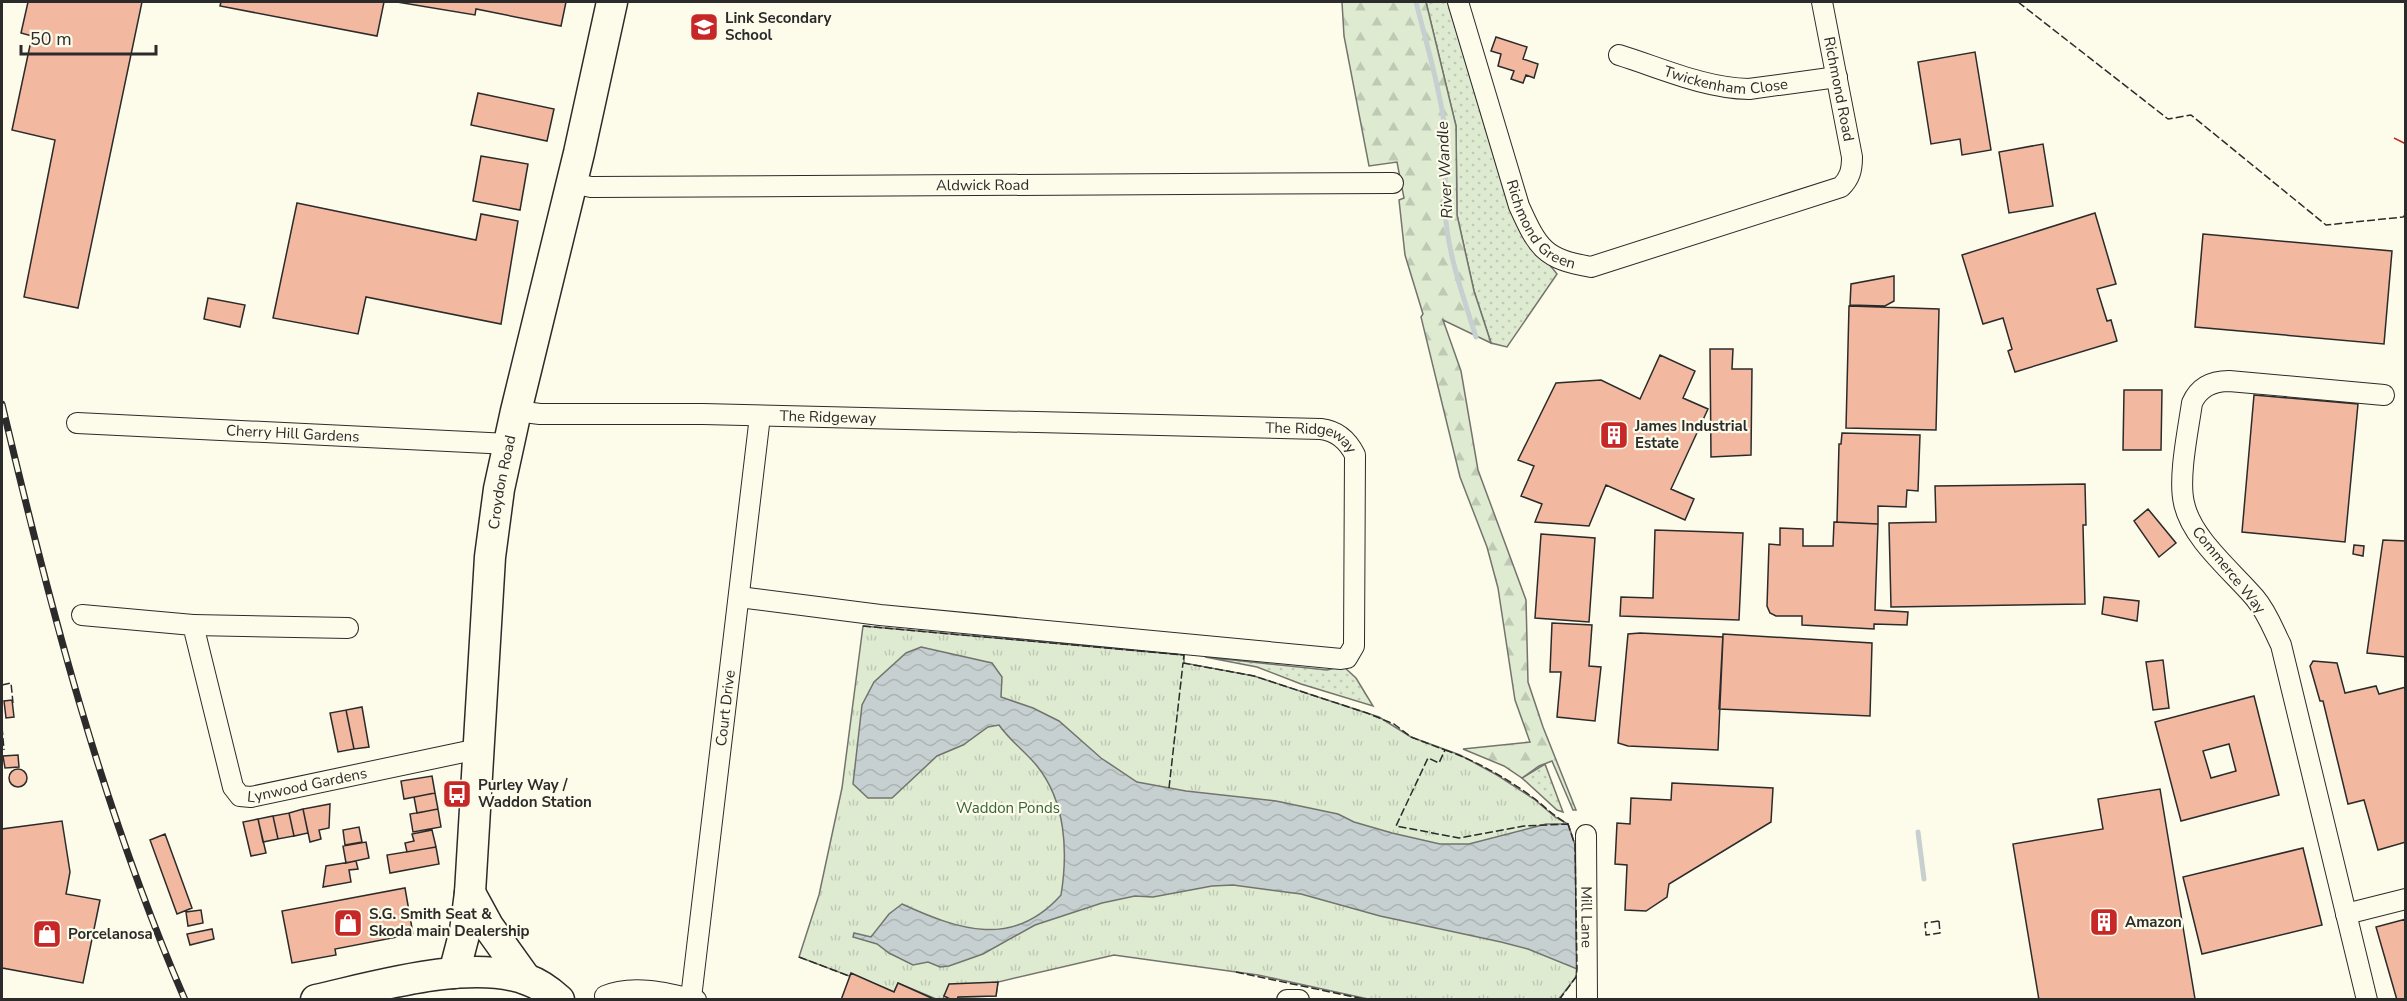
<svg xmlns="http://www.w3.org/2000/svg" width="2407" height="1001" font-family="'Nunito Sans',sans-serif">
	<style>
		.grass { fill: url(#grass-dots); stroke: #74746e; stroke-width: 1.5 }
		.forest { fill: url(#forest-firs); stroke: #74746e; stroke-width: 1.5 }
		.park { fill: url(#park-tufts); stroke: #74746e; stroke-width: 1.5 }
		.water { fill: url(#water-waves); stroke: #74746e; stroke-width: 1.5 }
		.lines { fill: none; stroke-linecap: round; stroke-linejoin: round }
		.stream { stroke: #c7d0d0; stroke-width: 5 }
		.building { fill: #f2b8a0; stroke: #2b2b2b; stroke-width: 1.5; fill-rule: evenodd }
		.minor-casing { stroke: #2b2b2b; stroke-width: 22 }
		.highway-casing { stroke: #2b2b2b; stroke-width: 33 }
		.minor { stroke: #fdfbea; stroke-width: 20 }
		.highway { stroke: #fdfbea; stroke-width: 30 }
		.rail-casing { stroke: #2b2b2b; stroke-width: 7 }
		.rail { stroke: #fdfbea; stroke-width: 4.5; stroke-dasharray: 14; stroke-linecap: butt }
		.fence { stroke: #2b2b2b; stroke-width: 1.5; stroke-dasharray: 8 3; stroke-linecap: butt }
		.power { stroke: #c62828; stroke-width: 1.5; stroke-dasharray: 21 4.5 3 4.5; stroke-linecap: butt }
		.labels { text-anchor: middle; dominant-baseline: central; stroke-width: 4.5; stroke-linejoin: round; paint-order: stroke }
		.poi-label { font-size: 15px; font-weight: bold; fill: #2b2b2b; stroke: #fdfbea; text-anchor: start }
		.street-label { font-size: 15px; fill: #2b2b2b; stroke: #fdfbea }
		.park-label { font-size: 15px; fill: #34623c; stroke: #fdfbea }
		.water-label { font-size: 16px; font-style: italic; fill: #2b2b2b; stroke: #fdfbea }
	</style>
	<defs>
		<pattern id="grass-dots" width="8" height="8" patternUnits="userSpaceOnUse" patternTransform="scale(1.5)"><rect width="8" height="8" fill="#deebd1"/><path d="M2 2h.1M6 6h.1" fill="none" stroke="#bfcab4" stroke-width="1.8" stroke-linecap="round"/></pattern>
		<pattern id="forest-firs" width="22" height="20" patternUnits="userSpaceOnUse" patternTransform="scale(1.5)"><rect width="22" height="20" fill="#deebd1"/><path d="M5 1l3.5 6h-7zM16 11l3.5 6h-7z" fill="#bfcab4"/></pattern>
		<pattern id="park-tufts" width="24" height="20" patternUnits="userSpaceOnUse" patternTransform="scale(1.5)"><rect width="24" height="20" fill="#deebd1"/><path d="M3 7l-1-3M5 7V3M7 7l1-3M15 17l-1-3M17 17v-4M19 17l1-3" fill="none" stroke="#bfcab4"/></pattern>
		<pattern id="water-waves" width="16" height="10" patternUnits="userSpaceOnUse" patternTransform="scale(1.5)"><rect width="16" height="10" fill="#c7d0d0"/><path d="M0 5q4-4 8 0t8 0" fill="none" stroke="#abb3b3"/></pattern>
	</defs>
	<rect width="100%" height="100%" fill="#fdfbea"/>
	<path class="grass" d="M1426,2H1455L1527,236L1557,274L1507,347L1491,343L1474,291L1457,215L1456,126Z
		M1205,657L1327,670L1343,666L1356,678L1373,706L1301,684L1257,667Z
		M1545,764L1563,812L1557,810L1522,778Z"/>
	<path class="forest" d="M1342,2H1426L1456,126L1457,215L1474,291L1491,343L1443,320L1461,371L1478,470L1526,600L1528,682L1543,727L1576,810H1573L1552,761L1539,766L1522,778L1504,766L1463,749L1530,742L1515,700L1498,588L1487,547L1460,477L1421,317L1423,314L1405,255L1399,200L1404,198L1397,162L1369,166L1344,36Z"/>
	<path class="park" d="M863,626L1184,655V663L1254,676L1379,717L1411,737L1460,755L1497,775L1534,799L1555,817L1568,824L1575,845L1577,969L1576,977L1559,999H1368L1258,975L1114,955L998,982L996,996L958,997L952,999L944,996L943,999H936L898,983L894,992L851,974L849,976L799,957L819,895L842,788Z"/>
	<path class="water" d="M921,647L992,663L1002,677L1001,697L1033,708L1059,721L1101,758L1137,782L1186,791L1276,801L1338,814L1354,822L1392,833L1440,844H1469L1546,824H1568L1575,845L1577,969L1528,949L1501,942L1380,916L1301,894L1233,885L1212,886L1153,897L1135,896L1102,903L1035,925L983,954L949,966L940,967L928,962L913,965L889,953L877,944L853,937L854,933L871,937L889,914L902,904C959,930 1013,949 1061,895C1068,852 1066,802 1037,766C1025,751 1010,741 999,725L988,727L963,745L937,756L892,798H868L853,784L862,705L874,682L906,653Z"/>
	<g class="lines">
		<path class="stream" d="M1416,2C1426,42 1438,81 1444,122C1448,151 1444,180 1445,209C1447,252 1463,296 1476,337
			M1918,832L1924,879"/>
	</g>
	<path class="building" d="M28,2H142L78,308L24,297L55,140L12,130L32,36L21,33Z
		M221,2H384L377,36L220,6Z
		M397,2H566L561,26L476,9L475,15Z
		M1496,37L1527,47L1523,59L1538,64L1534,78L1526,75L1523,83L1511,79L1514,71L1498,66L1501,54L1491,51Z
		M1975,52L1991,150L1962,155L1960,139L1931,144L1918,62Z
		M478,93L554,109L547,141L471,125Z
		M2043,144L2053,206L2009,213L1999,152Z
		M481,156L528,164L520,210L473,201Z
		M297,203L476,240L481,214L518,221L501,324L366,297L358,334L273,318Z
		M2095,213L2116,284L2097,289L2107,321L2111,320L2117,341L2015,372L2008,351L2012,349L2003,318L1983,324L1962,255Z
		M2203,234L2392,251L2384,344L2195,327Z
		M1894,276V301L1885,306L1850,305L1851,284Z
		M208,298L245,305L240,327L204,319Z
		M1849,306L1939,309L1936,430L1846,428Z
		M1710,349H1733L1732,369H1752L1751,455L1711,457Z
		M1660,355L1695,371L1683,398L1708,409L1671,489L1694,499L1685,520L1606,485L1589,526L1535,522L1542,504L1521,496L1534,466L1518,460L1556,383L1601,380L1640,399Z
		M2124,390H2162L2161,450H2123Z
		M2254,395L2358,404L2345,542L2242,532Z
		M1842,433L1920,435L1918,491L1907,490L1906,507L1878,506V524L1837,522L1839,444H1841Z
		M2085,484L2086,525H2083L2085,604L1891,607L1889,523L1936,522L1935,486Z
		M2148,509L2176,543L2159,557L2134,521Z
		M1834,522L1878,524L1875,610L1908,612L1907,625L1874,624V629L1802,625V616H1776L1770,613L1767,606L1769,544L1780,545V528L1803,529V546H1833Z
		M1655,530L1743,533L1739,620L1620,616L1621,597L1653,598Z
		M1541,534L1595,538L1589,622L1535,618Z
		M2383,540L2406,541V657L2367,653Z
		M2354,545L2364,546L2363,556L2353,554Z
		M2104,597L2139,601L2137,621L2102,614Z
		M1552,623L1592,625L1589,666L1601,667L1595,721L1557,717L1561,672H1550Z
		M1640,633L1723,637L1718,750L1628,746L1618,743L1628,634Z
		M1723,634L1872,643L1870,716L1719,709Z
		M2163,660L2169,708L2153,710L2146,662Z
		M2313,661L2337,663L2345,693L2376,686L2379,694L2406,687V842L2378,850L2364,800L2348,804L2323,701H2320L2310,666Z
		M2254,696L2279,795L2181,821L2155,722ZM2229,744L2236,771L2211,778L2203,751Z
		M12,700L14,717L6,718L4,701Z
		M362,707L369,747L354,749L346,710Z
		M346,710L354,749L338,752L330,713Z
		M18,755L19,767L5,768L3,756Z
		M9 778a9 9 0 1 1 18 0a9 9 0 1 1-18 0Z
		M432,776L435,793L404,799L401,781Z
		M1672,783L1773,788L1771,822L1669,884L1667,897L1646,911L1625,910L1627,865L1615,864L1617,823L1630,824L1631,798L1671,800Z
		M2160,789L2195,999L2039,1000L2013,844L2103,829L2098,799Z
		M435,793L438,809L417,813L414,797Z
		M330,804L329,828L319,830L321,839L310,842L303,809Z
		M303,809L308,833L294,836L289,813Z
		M438,809L441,827L413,832L410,814Z
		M289,813L294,836L278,839L273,816Z
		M273,816L278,839L263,842L258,819Z
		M258,819L266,853L251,856L243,822Z
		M62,821L70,872L66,894L100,900L83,983L2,968V971V829Z
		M359,827L362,842L345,845L343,830Z
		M432,830L436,847L407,852L405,843L414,841L412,834Z
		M165,834L192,908L177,914L150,840Z
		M366,842L369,858L346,863L343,846Z
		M436,847L439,864L390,873L387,855Z
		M2303,848L2322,925L2202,954L2183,877Z
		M356,861L358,869L349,870L351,882L323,887L326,866Z
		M405,888L413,934L335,949L336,955L292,963L282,911Z
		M201,910L203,923L188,926L186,912Z
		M2406,919V1000H2397L2376,927Z
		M212,929L214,939L190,945L187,934Z
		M851,973L894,992L898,983L936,1000H841Z
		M998,982L996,996L958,997L957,1000H952L944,996L949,984Z"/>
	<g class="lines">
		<g class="minor-casing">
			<g id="minor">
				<path id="s1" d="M1458,2L1519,206C1538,248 1544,259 1591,267L1841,187C1850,178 1852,170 1852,157L1822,2"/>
				<path id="s2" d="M1619,55C1661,68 1704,88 1749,89L1837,77"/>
				<path id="s3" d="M572,183L591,187L1393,183"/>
				<path id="s4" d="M516,411L540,414H703L1321,429C1338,431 1348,441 1355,455L1354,646L1347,658L1341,659L880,615L739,597"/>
				<path id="s5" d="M77,423L509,444"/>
				<path id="s6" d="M82,615L193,625L233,787L240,796L251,797L478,749"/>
				<path d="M193,625L348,628"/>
				<path id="s7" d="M1586,835L1587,1000"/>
				<path d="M2346,914L2406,899"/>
				<path d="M605,996C632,984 668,993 696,1000"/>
				<path id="s8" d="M691,998L760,416"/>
				<path d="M1287,1000H1299"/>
				<path d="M2367,1000L2281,645C2273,629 2267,612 2255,598C2232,571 2191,538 2184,503C2178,478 2188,431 2192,403C2199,387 2212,381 2229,381L2384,395"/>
			</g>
		</g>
		<g class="highway-casing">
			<g id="highway">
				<path d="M470,893L488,926L526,979"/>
				<path id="s9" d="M454,973L465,931L470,893L490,557L499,489L516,411L579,153L612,2"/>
				<path d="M316,1000C375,987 471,958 528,980C540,984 550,992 559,1000"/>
			</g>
		</g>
		<use href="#minor" class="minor"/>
		<use href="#highway" class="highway"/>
		<g class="rail-casing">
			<path id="rail" d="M2,404C50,607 102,808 185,1000"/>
		</g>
		<use href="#rail" class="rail"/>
		<path class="fence" d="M2018,2L2168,119L2191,115L2326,225L2403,217L2406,214
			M863,626L1184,655L1183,663L1254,676L1367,713L1394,724L1411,737L1445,750
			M2,685L11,683L13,703
			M2,727L4,750
			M1445,750C1477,761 1508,779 1535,799C1546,808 1555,817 1568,824L1524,826L1459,838L1396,826L1428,758L1439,763Z
			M1169,788L1183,663
			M1939,921L1940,933L1926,935L1925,923Z
			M799,957L849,976
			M1236,972L1368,1000
			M1559,1000L1576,977L1577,969L1575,845L1568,824"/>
		<path class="power" d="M2394,138L2406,144"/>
	</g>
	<defs>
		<g id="school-square" transform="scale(1.5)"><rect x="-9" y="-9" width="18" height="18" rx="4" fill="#c62828" stroke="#fdfbea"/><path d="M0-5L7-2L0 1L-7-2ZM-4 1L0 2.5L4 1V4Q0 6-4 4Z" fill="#fff"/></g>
		<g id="building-square" transform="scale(1.5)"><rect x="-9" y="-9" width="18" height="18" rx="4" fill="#c62828" stroke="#fdfbea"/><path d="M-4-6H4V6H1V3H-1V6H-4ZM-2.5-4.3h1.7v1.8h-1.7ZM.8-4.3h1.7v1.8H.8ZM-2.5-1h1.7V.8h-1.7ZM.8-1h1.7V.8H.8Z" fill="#fff"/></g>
		<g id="bus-square" transform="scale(1.5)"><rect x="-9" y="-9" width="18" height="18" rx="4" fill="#c62828" stroke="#fdfbea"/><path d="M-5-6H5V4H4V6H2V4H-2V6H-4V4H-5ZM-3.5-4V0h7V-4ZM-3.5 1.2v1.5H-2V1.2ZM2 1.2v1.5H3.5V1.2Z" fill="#fff"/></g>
		<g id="shop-square" transform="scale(1.5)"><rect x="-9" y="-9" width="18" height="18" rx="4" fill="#c62828" stroke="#fdfbea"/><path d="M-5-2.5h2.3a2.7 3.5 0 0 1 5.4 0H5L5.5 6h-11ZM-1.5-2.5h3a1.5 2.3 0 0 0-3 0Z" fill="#fff"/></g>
	</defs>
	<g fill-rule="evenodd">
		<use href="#school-square" x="704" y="27"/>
		<use href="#building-square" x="1614" y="435"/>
		<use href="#bus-square" x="457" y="794"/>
		<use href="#building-square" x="2104" y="922"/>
		<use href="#shop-square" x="348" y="923"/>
		<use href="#shop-square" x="47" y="934"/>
	</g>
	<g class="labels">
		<g class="poi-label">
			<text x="725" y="18">Link Secondary<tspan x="725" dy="17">School</tspan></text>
			<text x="1635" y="426">James Industrial<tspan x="1635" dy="17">Estate</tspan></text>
			<text x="478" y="785">Purley Way /<tspan x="478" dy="17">Waddon Station</tspan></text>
			<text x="369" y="914">S.G. Smith Seat &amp;<tspan x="369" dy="17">Skoda main Dealership</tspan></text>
			<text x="2125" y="922">Amazon</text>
			<text x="68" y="934">Porcelanosa</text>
		</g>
		<g class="street-label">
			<text stroke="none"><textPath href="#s2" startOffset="111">Twickenham Close</textPath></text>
			<text transform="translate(1839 89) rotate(79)">Richmond Road</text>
			<text stroke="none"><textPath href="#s3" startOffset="411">Aldwick Road</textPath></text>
			<text stroke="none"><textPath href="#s1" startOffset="242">Richmond Green</textPath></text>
			<text stroke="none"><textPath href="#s4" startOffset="312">The Ridgeway</textPath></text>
			<text stroke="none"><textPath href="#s5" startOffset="216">Cherry Hill Gardens</textPath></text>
			<text stroke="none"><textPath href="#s4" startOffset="798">The Ridgeway</textPath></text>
			<text stroke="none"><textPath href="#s9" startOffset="494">Croydon Road</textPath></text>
			<text transform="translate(2229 570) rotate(51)">Commerce Way</text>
			<text stroke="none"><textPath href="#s8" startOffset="292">Court Drive</textPath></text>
			<text stroke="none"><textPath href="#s6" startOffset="358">Lynwood Gardens</textPath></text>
			<text stroke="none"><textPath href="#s7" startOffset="82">Mill Lane</textPath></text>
		</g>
		<g class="park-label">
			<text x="1008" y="808">Waddon Ponds</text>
		</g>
		<g class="water-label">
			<text transform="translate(1445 170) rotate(-93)">River Wandle</text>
		</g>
	</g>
	<rect width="2407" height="1001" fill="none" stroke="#2b2b2b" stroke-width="6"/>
	<path d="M21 45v9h135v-9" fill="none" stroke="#2b2b2b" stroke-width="3"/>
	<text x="30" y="45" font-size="18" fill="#2b2b2b" stroke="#fdfbea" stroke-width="4.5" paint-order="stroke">50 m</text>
</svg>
